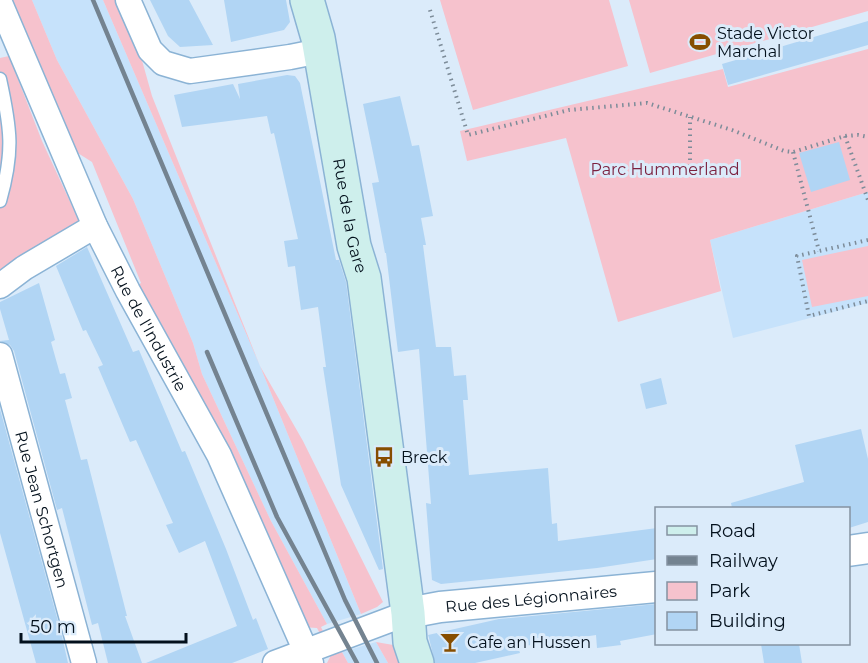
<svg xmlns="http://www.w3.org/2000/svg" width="868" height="663" font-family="Montserrat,sans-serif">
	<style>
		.built { fill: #c6e2fb }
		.green { fill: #f6c2cd }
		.building { fill: #b1d5f4 }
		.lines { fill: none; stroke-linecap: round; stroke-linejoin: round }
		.service-casing { stroke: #8bb3d5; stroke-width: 15 }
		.minor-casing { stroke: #8bb3d5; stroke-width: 27 }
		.tertiary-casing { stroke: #8bb3d5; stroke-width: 33 }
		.secondary-casing { stroke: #8bb3d5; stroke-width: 36 }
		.path { stroke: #7d8c99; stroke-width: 4; stroke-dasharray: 1.5 4.5; stroke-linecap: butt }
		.service { stroke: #fff; stroke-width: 12 }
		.minor { stroke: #fff; stroke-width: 24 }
		.tertiary { stroke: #fff; stroke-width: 30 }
		.secondary { stroke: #ceefec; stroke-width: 33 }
		.rail { stroke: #748390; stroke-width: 4.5 }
		.labels { text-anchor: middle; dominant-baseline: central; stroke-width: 6; stroke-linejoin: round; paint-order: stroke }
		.poi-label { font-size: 16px; fill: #03101c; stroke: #dbebfa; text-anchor: start }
		.park-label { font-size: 16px; fill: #7c2240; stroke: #dbebfa }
		.street-label { font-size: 16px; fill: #03101c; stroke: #dbebfa }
	</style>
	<rect width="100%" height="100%" fill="#dbebfa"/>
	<path class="built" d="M32,0H103L260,366L361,614L327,624L271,521L202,374L193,343L133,199L57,60Z
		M868,192V303L733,338L710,240Z
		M376,642L388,663H348L342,652Z"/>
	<path class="green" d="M9,0H32L57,60L133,199L193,343L202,374L271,521L327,624L321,627L334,654L342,652L348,663H327L331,655L317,628L301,627L135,287L141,283L92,162L73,150Z
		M103,0H125L152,96L260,366L303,441L383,602L377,607L361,614L260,366Z
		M440,0H609L628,66L473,110Z
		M629,0H868V11L650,73Z
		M868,49V192L710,240L721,291L618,322L566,138L467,161L460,131L723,69L728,87Z
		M9,56L42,141L84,232L0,286V58Z
		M868,246V296L812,307L802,260Z
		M376,642L399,646L409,663H388Z"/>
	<path class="building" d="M150,0H189L213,45L180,47L168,36Z
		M224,0H286L290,22L284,30L231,42Z
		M868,21V45L728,85L722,64Z
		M287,75L295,76L300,83L336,260H339L346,282L383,569L379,570L341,485L323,367H326L318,307L301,310L295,266L288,267L284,241L298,239L274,133L271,134L267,116L182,127L174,95L233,84L240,99L238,84Z
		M400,96L412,146L419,145L433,216L421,218L426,245H423L436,347H451L454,376L466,375L468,400H463L469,475L548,468L552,524L557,523L558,541L657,528V559L597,568L441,584L432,580L426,503L431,504L419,349L398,352L386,253H385L372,183L379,182L363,104Z
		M839,142L850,180L811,192L799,153Z
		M87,247L133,352L139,350L182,452L185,451L226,549L253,620L256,618L268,649L232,663H146L237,626L205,541L179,553L166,525L173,523L136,440L130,442L98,367L103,365L86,330L83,331L56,266Z
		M39,283L55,340L51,342L60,374L65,373L72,398L65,400L81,460L87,459L127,616H125L142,663H108L98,623L92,625L62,508L57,510L14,351L10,345L0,341L9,340L0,309V302Z
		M661,378L667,404L646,409L640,384Z
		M0,409L61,632L68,663H36L0,533Z
		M861,429L868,459V522L849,528V508H732L731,503L804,482L795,445Z
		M657,604V634L620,641L621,645L597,648L596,635L518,647L520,653L475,663H435L429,638L428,635L499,619Z
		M761,644H799L802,663H764Z"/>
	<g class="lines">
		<g class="service-casing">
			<path id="service" d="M0,79C11,129 14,152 0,201"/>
		</g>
		<g class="minor-casing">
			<g id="minor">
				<path d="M128,0L150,50L163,63L190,71L290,57L320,51"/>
				<path id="s1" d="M0,3L95,226L128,291L219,455L311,663"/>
				<path d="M0,286L24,268L95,226"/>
				<path id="s2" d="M0,355L84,663"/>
				<path d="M275,663L408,613"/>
			</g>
		</g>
		<g class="tertiary-casing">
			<g id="tertiary">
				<path d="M848,551L868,548"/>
				<path id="s3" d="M408,613L440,607L656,587"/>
			</g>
		</g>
		<g class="secondary-casing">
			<g id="secondary">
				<path id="s4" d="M307,0L318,38L354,246L364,278L408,613L410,642L417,663"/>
			</g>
		</g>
		<path class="path" d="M430,10L468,135L569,110L647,103L732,130L784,151L793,152L845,136L858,135L868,137
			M845,136L868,200
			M793,152L819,251
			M690,166V117
			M868,240L797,256L809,316L868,301"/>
		<use href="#service" class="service"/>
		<use href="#minor" class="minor"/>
		<use href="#tertiary" class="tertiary"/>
		<use href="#secondary" class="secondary"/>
		<path class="rail" d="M93,0L345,600L377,663
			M207,352L277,517L357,663"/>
	</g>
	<defs>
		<g id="stadium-bare" transform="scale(1.62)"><path d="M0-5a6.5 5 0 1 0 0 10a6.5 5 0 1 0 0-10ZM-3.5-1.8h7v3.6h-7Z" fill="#864e00" stroke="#dbebfa" stroke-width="2.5" paint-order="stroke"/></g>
		<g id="bus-bare" transform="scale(1.62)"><path d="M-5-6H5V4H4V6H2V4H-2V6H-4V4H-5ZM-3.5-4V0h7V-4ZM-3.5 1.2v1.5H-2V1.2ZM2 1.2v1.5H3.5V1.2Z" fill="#864e00" stroke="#dbebfa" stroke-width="2.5" paint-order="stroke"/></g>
		<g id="bar-bare" transform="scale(1.62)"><path d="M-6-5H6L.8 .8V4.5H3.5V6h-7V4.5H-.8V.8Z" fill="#864e00" stroke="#dbebfa" stroke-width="2.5" paint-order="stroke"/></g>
	</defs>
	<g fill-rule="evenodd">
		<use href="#stadium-bare" x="700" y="42"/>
		<use href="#bus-bare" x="384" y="457"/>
		<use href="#bar-bare" x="450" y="642"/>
	</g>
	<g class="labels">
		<g class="poi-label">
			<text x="717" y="33">Stade Victor<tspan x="717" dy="18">Marchal</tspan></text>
			<text x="401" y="457">Breck</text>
			<text x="467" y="642">Cafe an Hussen</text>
		</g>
		<g class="park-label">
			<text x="665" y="169">Parc Hummerland</text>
		</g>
		<g class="street-label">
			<text stroke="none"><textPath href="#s4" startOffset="220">Rue de la Gare</textPath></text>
			<text stroke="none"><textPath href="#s1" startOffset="358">Rue de l'Industrie</textPath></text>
			<text stroke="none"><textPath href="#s2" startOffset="160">Rue Jean Schortgen</textPath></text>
			<text stroke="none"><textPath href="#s3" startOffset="124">Rue des Légionnaires</textPath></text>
		</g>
	</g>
	<rect x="655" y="507" width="195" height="138" fill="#dbebfa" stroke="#8593a1" stroke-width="1.5"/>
	<rect x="667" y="526" width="30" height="9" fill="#ceefec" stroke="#8593a1" stroke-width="1.5"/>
	<text x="709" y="537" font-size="18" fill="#03101c">Road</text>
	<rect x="667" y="556" width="30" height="9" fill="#748390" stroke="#8593a1" stroke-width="1.5"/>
	<text x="709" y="567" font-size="18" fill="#03101c">Railway</text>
	<rect x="667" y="582" width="30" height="18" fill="#f6c2cd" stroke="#8593a1" stroke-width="1.5"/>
	<text x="709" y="597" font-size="18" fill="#03101c">Park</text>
	<rect x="667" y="612" width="30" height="18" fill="#b1d5f4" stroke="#8593a1" stroke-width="1.5"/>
	<text x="709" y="627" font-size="18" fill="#03101c">Building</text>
	<path d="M21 633v9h165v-9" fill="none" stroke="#03101c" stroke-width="3"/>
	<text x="30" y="633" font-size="18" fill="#03101c" stroke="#dbebfa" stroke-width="4.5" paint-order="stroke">50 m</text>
</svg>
